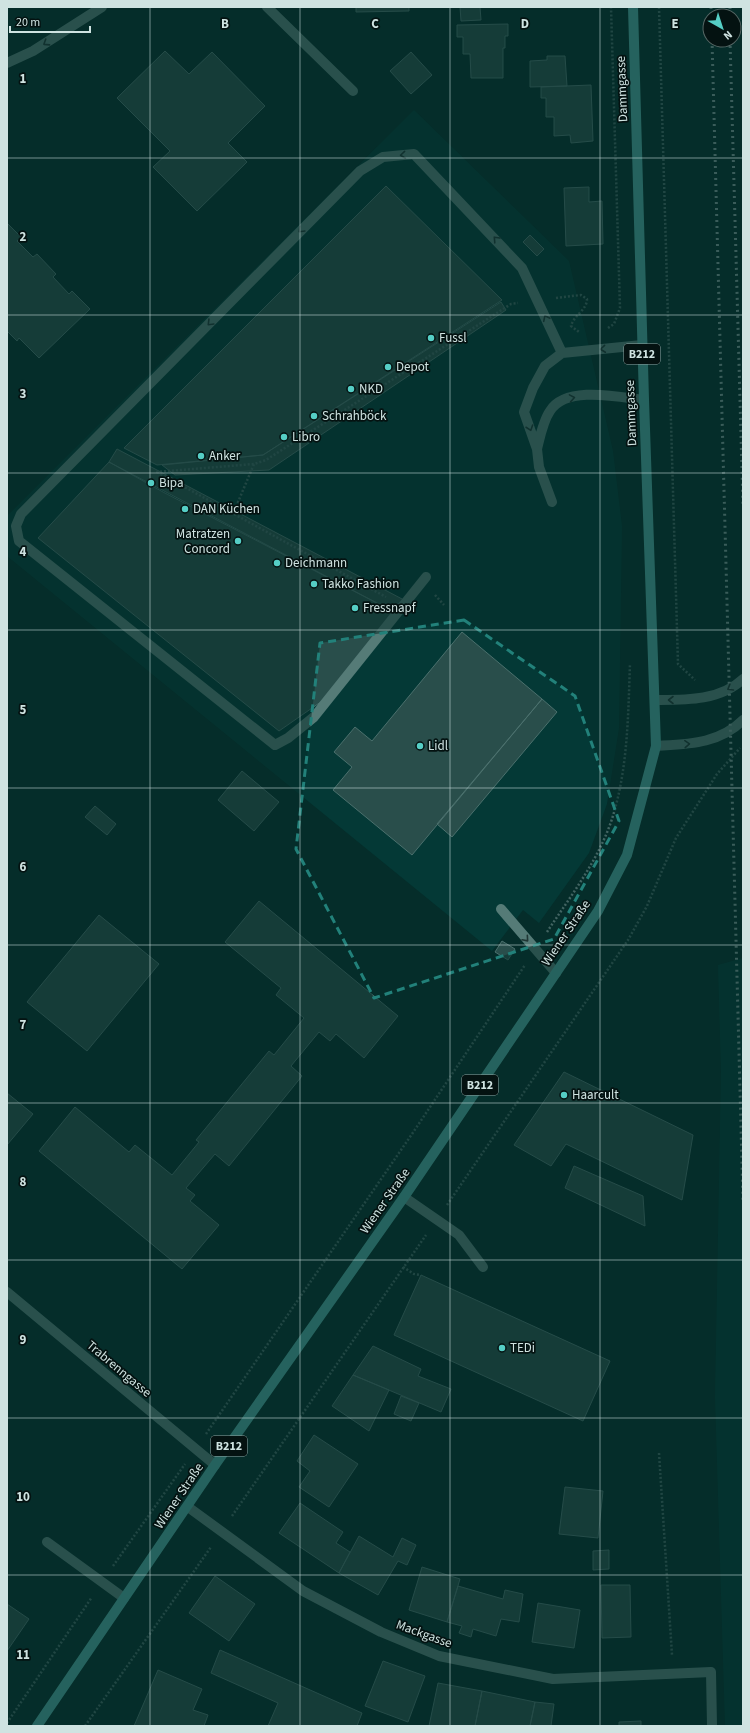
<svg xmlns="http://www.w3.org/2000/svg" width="750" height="1733" font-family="'Source Sans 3',sans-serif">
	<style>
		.built { fill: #043936 }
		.building { fill: #294e4b; stroke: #4b706d }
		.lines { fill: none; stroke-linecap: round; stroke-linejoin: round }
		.path { stroke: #426462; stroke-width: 2.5; stroke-dasharray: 2 2; stroke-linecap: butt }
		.service { stroke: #557b77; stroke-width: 10 }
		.minor { stroke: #557b77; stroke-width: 10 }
		.secondary { stroke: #557b77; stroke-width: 10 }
		.primary { stroke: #4da39d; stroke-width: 10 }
		.rail { stroke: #7a9694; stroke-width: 3; stroke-dasharray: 2 4; stroke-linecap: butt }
		.oneway { stroke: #203735 }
		.marked { fill: none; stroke: #22817a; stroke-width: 3; stroke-dasharray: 8 5; stroke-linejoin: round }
		.grid { fill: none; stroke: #cfe3e1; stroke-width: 1; stroke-opacity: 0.55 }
		.poi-dot { fill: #55cec5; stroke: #041211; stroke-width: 1.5 }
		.labels { text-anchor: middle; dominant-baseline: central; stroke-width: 3.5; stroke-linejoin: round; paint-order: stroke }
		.shield { fill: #041211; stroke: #92a4a3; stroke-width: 1 }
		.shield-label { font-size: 12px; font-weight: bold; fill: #cfe3e1 }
		.street-label { font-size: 13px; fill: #cfe3e1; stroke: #041211 }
		.poi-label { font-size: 13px; fill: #cfe3e1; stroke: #041211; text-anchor: start }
		.grid-label { font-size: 13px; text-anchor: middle; font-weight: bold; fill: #cfe3e1; stroke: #041211; stroke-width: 3.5; stroke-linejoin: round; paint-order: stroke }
	</style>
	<rect width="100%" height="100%" fill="#052d2a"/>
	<path class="built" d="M414,110L569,261L613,451L622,526L619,728L607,804L589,853L539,923L523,910L492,951L7,556V516Z
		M743,958V1726H725L715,1397L721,1071L718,965Z"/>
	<path class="building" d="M356,7H409V11L356,12Z
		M460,7H480L481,20L461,21Z
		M508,24V36H505V48H503V78H471L470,54H463V37H457V25Z
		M165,51L189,74L212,52L265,106L228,143L247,162L197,211L153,167L170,151L117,98Z
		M411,52L432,75L411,94L390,71Z
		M547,56H565L567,86L530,87V61L547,60Z
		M591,85L593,141L571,143L570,135L554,136V117H546V98H541V87Z
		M386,186L502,300L263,455L157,465L124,448Z
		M589,187V202L602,201L603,244L566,246L564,188Z
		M7,223L21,237L17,241L33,257L37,254L56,274L53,277L69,294L72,291L90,309L39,358L19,338L17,341L7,331Z
		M530,235L544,249L537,256L523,242Z
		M501,302L506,310L269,470L175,475L162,465L263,455Z
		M117,449L252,520L404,600L396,613L109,462Z
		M109,462L163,492L396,613L325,699L279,731L38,538Z
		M462,632L542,699L412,855L333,790L352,767L334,752L355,727L372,741Z
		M542,699L557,712L452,837L437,824Z
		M242,771L279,802L254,831L218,800Z
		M95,806L116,824L107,835L85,817Z
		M259,901L398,1016L364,1058L336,1034L330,1041L319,1032L291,1066L302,1076L229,1166L215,1154L186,1188L195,1195L190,1201L219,1225L182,1269L39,1151L75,1107L129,1152L135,1145L172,1175L199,1142L196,1140L269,1051L274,1055L304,1018L276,995L281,988L225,942Z
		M99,915L159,964L87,1051L27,1002Z
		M502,941L515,949L508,960L495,952Z
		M564,1072L693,1135L682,1200L566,1144L551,1166L514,1145Z
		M7,1093L33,1114L7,1145Z
		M574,1166L643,1196L645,1226L565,1188Z
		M421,1275L610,1361L583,1421L394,1335Z
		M373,1346L421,1369L418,1376L451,1389L441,1412L353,1375Z
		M353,1375L389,1390L369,1431L332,1406Z
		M401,1396L419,1403L411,1421L394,1414Z
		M314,1435L358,1464L329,1507L299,1487L310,1471L297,1461Z
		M565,1487L603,1491L598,1538L559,1534Z
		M300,1503L343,1532L336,1543L350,1552L339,1573L279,1533Z
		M359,1536L393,1557L402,1538L416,1545L407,1565L398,1561L378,1595L339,1573Z
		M609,1550V1569L593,1570V1551Z
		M422,1567L460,1579L447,1622L409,1610Z
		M215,1576L255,1604L229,1641L189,1613Z
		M601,1585H630L631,1637L602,1638Z
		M458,1586L503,1599L505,1590L523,1594L519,1622L501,1619L496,1636L473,1629L471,1637L459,1633L462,1626L447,1622Z
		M538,1603L580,1610L574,1648L532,1642Z
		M7,1604L29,1619L7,1651Z
		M220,1650L362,1713L357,1726H268L278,1703L211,1673Z
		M383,1661L425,1676L408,1722L365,1706Z
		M158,1670L202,1689L193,1710L208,1715L204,1726H134Z
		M438,1683L482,1691L475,1726H429Z
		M482,1691L535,1702L530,1726H475Z
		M535,1702L554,1704L551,1726H562H530Z
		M641,1721V1726H619V1722Z"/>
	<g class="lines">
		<path class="path" d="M659,7L678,664L695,680
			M556,298L581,295L587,299C587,310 574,315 571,326L579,332
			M608,328L614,324L620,308L611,7
			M156,472L254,464L266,460L511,304L518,303
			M157,472L386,597
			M233,514L254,464
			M435,595L444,605
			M547,932C570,897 597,862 611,822C628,771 628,717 630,664
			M447,1205L628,940L647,906L676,838L717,774L740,748
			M403,1267L414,1274L421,1275
			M206,1434L412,1134L525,965
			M659,1453L672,1655
			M232,1516L426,1235
			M113,1566L185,1464
			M7,1723L92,1597
			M85,1726L211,1547"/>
		<path class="service" d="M267,7L353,91
			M537,449C540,437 543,421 550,411C566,385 619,397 644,400
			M552,502L539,467L537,449L524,412L533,388L545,366L562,353L642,345
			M426,577L314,717L288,738L275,745L19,541L16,526L21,514L360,171L383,157L414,154L522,268L562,353
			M501,909L556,973
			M404,1197L459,1235L483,1267
			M47,1542L124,1598"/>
		<path class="minor" d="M7,63L33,51L102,7
			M7,1292L215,1465
			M188,1507L303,1591L381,1632L439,1656L553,1679L711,1672L712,1726"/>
		<path class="secondary" d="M655,700C685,700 720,701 743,679
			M656,746C688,744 719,744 743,720"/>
		<path class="primary" d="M37,1726L215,1465L404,1197L598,911L627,855L656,746L644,400L633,7"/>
		<path class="rail" d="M711,7V16
			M730,7V16
			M712,40L743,1202
			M730,40L743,507"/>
	</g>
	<defs><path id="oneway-chevron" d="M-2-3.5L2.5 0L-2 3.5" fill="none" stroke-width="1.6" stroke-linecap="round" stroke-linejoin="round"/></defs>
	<g class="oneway">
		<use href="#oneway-chevron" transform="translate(46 43) rotate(147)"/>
		<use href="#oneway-chevron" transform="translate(403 155) rotate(174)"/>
		<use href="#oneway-chevron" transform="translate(301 230) rotate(135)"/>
		<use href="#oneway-chevron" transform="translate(496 239) rotate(-133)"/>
		<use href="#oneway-chevron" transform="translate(546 318) rotate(-116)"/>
		<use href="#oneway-chevron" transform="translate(210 323) rotate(135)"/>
		<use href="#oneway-chevron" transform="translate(603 349) rotate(174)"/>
		<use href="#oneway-chevron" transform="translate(572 398) rotate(-10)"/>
		<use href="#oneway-chevron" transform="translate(530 428) rotate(71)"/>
		<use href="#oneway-chevron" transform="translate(730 688) rotate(150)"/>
		<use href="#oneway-chevron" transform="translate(671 700) rotate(-180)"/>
		<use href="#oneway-chevron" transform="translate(687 744) rotate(-3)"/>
		<use href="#oneway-chevron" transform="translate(526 939) rotate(49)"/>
	</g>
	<path d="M0 0H750V1733H0ZM464,620L575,696L619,821L554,939L374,998L296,849L320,643Z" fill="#052d2a" fill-opacity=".55" fill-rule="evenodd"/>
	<path class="marked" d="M464,620L575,696L619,821L554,939L374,998L296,849L320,643Z"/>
	<path class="grid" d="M150,7V1726M300,7V1726M450,7V1726M600,7V1726M7,158H743M7,315H743M7,473H743M7,630H743M7,788H743M7,945H743M7,1103H743M7,1260H743M7,1418H743M7,1575H743"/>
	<g class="poi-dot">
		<circle cx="431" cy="338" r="4"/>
		<circle cx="388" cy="367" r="4"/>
		<circle cx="351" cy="389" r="4"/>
		<circle cx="314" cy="416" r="4"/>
		<circle cx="284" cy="437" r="4"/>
		<circle cx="201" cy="456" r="4"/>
		<circle cx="151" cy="483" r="4"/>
		<circle cx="185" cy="509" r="4"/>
		<circle cx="238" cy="541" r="4"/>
		<circle cx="277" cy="563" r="4"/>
		<circle cx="314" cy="584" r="4"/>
		<circle cx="355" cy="608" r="4"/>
		<circle cx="420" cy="746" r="4"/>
		<circle cx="564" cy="1095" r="4"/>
		<circle cx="502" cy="1348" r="4"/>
	</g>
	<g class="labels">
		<g class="shield">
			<rect x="624" y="344" width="36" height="20" rx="3"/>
			<rect x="462" y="1075" width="36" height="20" rx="3"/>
			<rect x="211" y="1436" width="36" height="20" rx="3"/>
		</g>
		<g class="shield-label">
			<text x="642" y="354">B212</text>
			<text x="480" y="1085">B212</text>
			<text x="229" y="1446">B212</text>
		</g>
		<g class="street-label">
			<text transform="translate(622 89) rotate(-92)">Dammgasse</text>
			<text transform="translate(631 413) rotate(-92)">Dammgasse</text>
			<text transform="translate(566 933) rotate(-56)">Wiener Straße</text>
			<text transform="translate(385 1201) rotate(-55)">Wiener Straße</text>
			<text transform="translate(119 1369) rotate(40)">Trabrenngasse</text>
			<text transform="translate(179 1496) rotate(-56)">Wiener Straße</text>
			<text transform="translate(424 1634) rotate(20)">Mackgasse</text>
		</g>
		<g class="poi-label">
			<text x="439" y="338">Fussl</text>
			<text x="396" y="367">Depot</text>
			<text x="359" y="389">NKD</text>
			<text x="322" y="416">Schrahböck</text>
			<text x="292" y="437">Libro</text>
			<text x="209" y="456">Anker</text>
			<text x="159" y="483">Bipa</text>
			<text x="193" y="509">DAN Küchen</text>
			<text x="230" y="534" text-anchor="end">Matratzen<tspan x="230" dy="15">Concord</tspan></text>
			<text x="285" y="563">Deichmann</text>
			<text x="322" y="584">Takko Fashion</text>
			<text x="363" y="608">Fressnapf</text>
			<text x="428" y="746">Lidl</text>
			<text x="572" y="1095">Haarcult</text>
			<text x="510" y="1348">TEDi</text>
		</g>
	</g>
	<g class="grid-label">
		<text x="225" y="28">B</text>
		<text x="375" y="28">C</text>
		<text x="525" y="28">D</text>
		<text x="675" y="28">E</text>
		<text x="23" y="83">1</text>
		<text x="23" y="241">2</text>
		<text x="23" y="398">3</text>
		<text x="23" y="556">4</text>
		<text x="23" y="714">5</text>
		<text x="23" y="871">6</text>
		<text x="23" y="1029">7</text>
		<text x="23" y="1186">8</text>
		<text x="23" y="1344">9</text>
		<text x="23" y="1501">10</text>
		<text x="23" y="1659">11</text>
	</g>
	<rect width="750" height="1733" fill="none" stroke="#cfe3e1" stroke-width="16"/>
	<g transform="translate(722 28) rotate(141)"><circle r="19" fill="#041211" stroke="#556664"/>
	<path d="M0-3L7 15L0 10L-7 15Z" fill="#55cec5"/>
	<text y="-6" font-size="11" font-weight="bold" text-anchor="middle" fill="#cfe3e1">N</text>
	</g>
	<path d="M10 26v6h80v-6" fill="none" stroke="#cfe3e1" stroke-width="2"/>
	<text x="16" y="26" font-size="12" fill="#cfe3e1" stroke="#041211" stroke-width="3" paint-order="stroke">20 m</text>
</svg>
